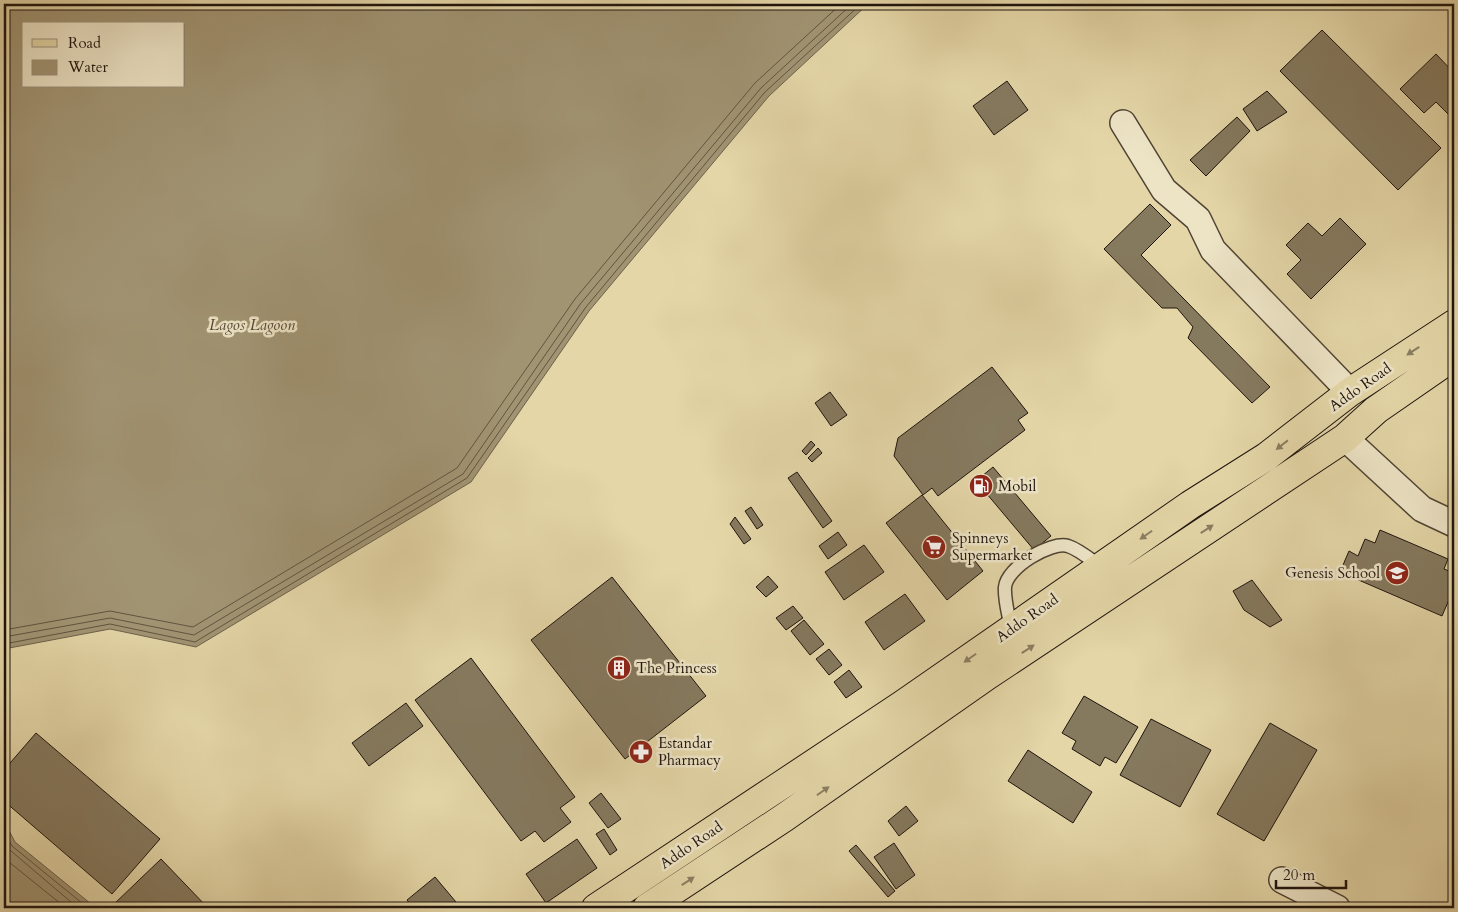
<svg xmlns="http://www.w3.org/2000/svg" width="1458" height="912" font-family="Cardo,serif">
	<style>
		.water { fill: #a19473; stroke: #6d614b; fill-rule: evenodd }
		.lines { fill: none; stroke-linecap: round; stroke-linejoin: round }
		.shore { stroke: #605440; stroke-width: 1 }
		.building { fill: #85795e; stroke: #1f140e }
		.lane-casing { stroke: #504434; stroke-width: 15 }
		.street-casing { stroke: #504434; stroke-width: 28 }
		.primary-casing { stroke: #1f140e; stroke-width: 30 }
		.lane { stroke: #ede4c6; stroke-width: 12 }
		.street { stroke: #ede4c6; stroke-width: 25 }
		.primary { stroke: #e4d6a7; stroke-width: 28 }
		.oneway { fill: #8b7f62 }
		.labels { text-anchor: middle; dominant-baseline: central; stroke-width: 5; stroke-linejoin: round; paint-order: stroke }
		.street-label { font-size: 15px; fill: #1f140e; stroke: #ede4c6 }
		.poi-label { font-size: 15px; fill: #1f140e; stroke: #ede4c6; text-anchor: start }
		.water-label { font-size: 16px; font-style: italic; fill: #534736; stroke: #ede4c6 }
	</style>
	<rect width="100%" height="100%" fill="#e4d6a7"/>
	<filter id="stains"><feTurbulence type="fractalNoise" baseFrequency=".004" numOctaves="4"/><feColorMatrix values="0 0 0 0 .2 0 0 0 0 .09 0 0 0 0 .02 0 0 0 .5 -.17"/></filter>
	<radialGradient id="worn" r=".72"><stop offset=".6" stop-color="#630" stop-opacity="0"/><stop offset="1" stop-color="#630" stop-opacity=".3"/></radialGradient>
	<path class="water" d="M4,4H868L769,96L589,311L471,482L196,647L110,629L4,649ZM24,24H184V86H24Z
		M4,821L15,842L96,908H4Z"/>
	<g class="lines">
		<path class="shore" d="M4,630L110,611L193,627L457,468L575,299L755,83L841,4
			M4,637L110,618L194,635L463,474L581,303L761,88L852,4
			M4,644L110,624L195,642L467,478L586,307L765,92L861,4
			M4,832L12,846L88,908
			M4,845L78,908
			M4,858L66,908"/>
	</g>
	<path class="building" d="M1322,30L1441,148L1398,190L1280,71Z
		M1436,54L1454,73V86L1450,90L1454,94V120L1436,102L1424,113L1400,89Z
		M1007,81L1028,110L994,135L973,106Z
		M1267,91L1287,112L1257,131L1243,109Z
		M1237,117L1250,131L1206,176L1190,160Z
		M1150,204L1171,225L1141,255L1270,387L1252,403L1188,338L1193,327L1177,308H1162L1104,249Z
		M1340,218L1366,244L1311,299L1287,274L1301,260L1286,245L1308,223L1322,236Z
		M992,367L1028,413L1018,420L1025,430L938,496L932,488L923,495L894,456L898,438Z
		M830,392L847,415L831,426L815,403Z
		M811,441L815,445L806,455L802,451Z
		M818,448L822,453L812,462L808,458Z
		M993,467L1051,536L1034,550L976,481Z
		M797,472L832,521L823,528L788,478Z
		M922,495L983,571L947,600L886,523Z
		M751,507L763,525L757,529L745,511Z
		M735,517L751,539L744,544L730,524Z
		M1380,530L1448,559L1444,569L1454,573V588L1442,616L1340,572L1349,551L1358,556L1365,539L1375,543Z
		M838,532L847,545L828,559L819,546Z
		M864,545L884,572L844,600L825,572Z
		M768,576L778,587L766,597L756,587Z
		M612,577L706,696L625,759L531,640Z
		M1252,580L1282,620L1270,627L1244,610L1233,591Z
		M905,594L925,621L884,650L865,622Z
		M793,606L803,618L786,630L776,618Z
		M804,620L824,644L810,655L791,631Z
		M829,649L842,665L829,675L816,659Z
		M471,658L575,797L560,808L571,822L544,842L535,831L521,841L415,700Z
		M849,670L862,687L846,698L834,682Z
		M1084,696L1138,727L1116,763L1105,757L1100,766L1072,749L1076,741L1062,733Z
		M406,703L423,726L369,766L352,743Z
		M1151,719L1211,750L1180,807L1120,775Z
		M1270,723L1317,750L1264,841L1217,814Z
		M36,733L160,839L112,894L4,801V770Z
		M1028,750L1092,792L1073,823L1008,781Z
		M601,793L621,819L608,828L589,803Z
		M906,806L918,821L899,836L888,821Z
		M604,829L617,850L610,855L596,834Z
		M577,839L597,868L546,903L526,874Z
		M894,843L915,875L896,889L874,857Z
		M856,845L895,891L888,897L849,851Z
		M161,859L208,908H116L113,905Z
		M435,877L461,908H413L407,900Z"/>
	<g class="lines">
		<g class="lane-casing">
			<path id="lane" d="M1011,629C1009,616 1004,600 1005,587C1007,567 1051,541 1068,546C1080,550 1091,560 1101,567"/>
		</g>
		<g class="street-casing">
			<path id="street" d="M1123,123L1164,190L1198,219L1213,250L1350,392
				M1345,438L1422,509L1454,524
				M1282,880L1337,908"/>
		</g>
		<g class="primary-casing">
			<path id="primary" d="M596,908L902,705L1190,505L1266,457L1350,392L1454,324
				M647,908L785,817L988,675L1345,438L1376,410L1454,356"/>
		</g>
		<use href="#lane" class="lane"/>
		<use href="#street" class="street"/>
		<use href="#primary" class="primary"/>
	</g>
	<defs><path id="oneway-solid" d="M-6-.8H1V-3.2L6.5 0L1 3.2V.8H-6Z" transform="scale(1.25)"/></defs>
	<g class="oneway">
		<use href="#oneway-solid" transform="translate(1413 351) rotate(147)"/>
		<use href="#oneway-solid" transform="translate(1282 445) rotate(142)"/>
		<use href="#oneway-solid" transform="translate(1207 529) rotate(-33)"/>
		<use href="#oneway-solid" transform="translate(1146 535) rotate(145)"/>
		<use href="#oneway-solid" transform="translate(1028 649) rotate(-33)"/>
		<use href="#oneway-solid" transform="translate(970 658) rotate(145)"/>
		<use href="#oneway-solid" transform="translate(823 791) rotate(-35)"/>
		<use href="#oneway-solid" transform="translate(688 881) rotate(-33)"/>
	</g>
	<defs>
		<g id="fuel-disc" transform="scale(1.25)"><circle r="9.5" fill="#8f2418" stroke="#ede4c6"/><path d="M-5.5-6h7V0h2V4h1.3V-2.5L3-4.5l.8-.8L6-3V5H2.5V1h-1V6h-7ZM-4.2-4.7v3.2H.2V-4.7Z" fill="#fff"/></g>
		<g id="supermarket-disc" transform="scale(1.25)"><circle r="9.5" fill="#8f2418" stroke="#ede4c6"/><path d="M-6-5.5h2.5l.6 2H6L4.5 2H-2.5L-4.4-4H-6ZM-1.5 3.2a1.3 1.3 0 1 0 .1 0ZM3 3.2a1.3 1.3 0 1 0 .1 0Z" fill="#fff"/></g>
		<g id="school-disc" transform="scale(1.25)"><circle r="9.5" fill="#8f2418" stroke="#ede4c6"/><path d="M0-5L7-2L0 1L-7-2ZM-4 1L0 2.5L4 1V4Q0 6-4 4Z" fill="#fff"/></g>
		<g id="building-disc" transform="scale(1.25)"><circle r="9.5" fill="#8f2418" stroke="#ede4c6"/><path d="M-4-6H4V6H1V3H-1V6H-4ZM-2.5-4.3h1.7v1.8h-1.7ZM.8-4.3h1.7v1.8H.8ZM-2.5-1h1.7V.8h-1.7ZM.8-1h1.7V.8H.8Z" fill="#fff"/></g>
		<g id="pharmacy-disc" transform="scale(1.25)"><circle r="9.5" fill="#8f2418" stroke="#ede4c6"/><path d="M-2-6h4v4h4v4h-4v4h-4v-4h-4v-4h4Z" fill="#fff"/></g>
	</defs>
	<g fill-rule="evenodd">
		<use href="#fuel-disc" x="981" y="486"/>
		<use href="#supermarket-disc" x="934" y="547"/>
		<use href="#school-disc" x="1397" y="573"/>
		<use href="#building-disc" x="619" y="668"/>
		<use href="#pharmacy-disc" x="641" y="752"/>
	</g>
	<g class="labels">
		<g class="street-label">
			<text transform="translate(1360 387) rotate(-35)">Addo Road</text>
			<text transform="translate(1027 618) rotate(-35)">Addo Road</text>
			<text transform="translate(691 845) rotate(-34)">Addo Road</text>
		</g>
		<g class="poi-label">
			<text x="998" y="486">Mobil</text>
			<text x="952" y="538">Spinneys<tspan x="952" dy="17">Supermarket</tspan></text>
			<text x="1380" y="573" text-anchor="end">Genesis School</text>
			<text x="636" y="668">The Princess</text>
			<text x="658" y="743">Estandar<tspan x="658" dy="17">Pharmacy</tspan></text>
		</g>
		<g class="water-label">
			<text x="252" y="325">Lagos Lagoon</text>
		</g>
	</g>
	<rect width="1458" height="912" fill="none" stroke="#e4d6a7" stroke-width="20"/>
	<rect x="5" y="5" width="1448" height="902" fill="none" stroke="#1f140e" stroke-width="2.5"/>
	<rect x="10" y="10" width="1438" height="892" fill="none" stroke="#1f140e"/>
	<rect x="22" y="22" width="162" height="65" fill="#ede4c6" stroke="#9b917c"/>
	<rect x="32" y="39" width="25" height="8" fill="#e4d6a7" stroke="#9b917c"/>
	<text x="68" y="48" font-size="15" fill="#1f140e">Road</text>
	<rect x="32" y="60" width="25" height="15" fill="#a19473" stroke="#9b917c"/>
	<text x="68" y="72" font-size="15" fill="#1f140e">Water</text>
	<path d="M1276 880v8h70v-8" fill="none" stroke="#1f140e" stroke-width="2.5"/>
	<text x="1283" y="880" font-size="15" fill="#1f140e" stroke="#ede4c6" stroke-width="4" paint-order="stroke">20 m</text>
	<rect width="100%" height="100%" filter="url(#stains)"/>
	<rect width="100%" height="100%" fill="url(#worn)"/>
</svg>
